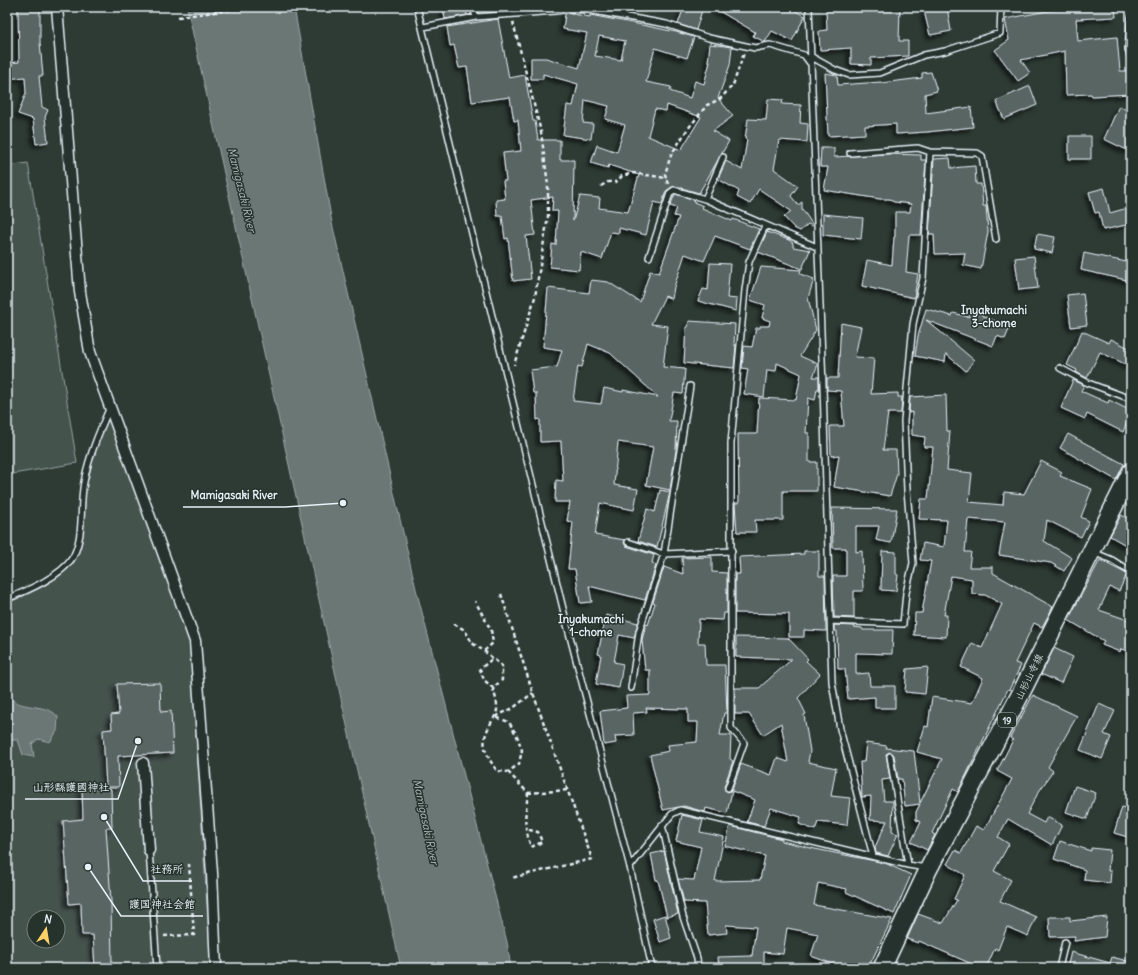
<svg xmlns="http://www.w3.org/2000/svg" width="1138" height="975" font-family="Delius,'Klee One',sans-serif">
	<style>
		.green { fill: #45524e; stroke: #96a2a3; fill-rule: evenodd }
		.water { fill: #6b7775; stroke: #9da8a9 }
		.building { fill: #596563; stroke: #e8f1f8; fill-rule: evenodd; filter: url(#shadow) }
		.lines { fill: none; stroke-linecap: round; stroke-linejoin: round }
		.lane-casing { stroke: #e8f1f8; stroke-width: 8 }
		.street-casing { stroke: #e8f1f8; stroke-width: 13 }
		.primary-casing { stroke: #e8f1f8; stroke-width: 20 }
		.path { stroke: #e8f1f8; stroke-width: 2.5; stroke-dasharray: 4 3; stroke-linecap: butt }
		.lane { stroke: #26332d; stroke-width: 5 }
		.street { stroke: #26332d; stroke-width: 10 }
		.primary { stroke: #26332d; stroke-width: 17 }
		.labels { text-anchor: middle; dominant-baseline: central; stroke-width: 3; stroke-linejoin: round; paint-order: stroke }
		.shield { fill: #26332d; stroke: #aeb8bb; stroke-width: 1 }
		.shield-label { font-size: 9px; font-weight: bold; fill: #e8f1f8 }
		.street-label { font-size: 10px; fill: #e8f1f8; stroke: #26332d }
		.water-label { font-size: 11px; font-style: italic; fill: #b0babd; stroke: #26332d }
		.neighbourhood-label { font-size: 11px; font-weight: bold; fill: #e8f1f8; stroke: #26332d }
		.leader { fill: none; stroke: #e8f1f8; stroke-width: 1.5 }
		.callout-dot { fill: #e8f1f8; stroke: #26332d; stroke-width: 1.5 }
		.callout-label { font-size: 11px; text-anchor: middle; font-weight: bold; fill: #e8f1f8; stroke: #26332d; stroke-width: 3; stroke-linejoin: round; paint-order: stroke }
	</style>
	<defs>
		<filter id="shadow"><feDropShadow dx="-3.5" dy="3.5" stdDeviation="2" flood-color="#0009"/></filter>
	</defs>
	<rect width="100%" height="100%" fill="#2e3b35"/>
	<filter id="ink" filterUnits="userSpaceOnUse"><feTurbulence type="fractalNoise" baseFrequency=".025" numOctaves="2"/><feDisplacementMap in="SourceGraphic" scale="8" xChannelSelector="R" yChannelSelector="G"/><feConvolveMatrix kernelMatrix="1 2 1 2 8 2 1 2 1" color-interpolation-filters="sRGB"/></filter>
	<g filter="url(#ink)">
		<path class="green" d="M28,163L77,463L7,475V166Z
			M110,406L190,641L211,968H7V598L56,574L72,557L80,531L84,482ZM34,917H58V941H34Z"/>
		<path class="water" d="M187,7H294L332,223L416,589L507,942L511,968H401Z
			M7,675C9,682 7,690 10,696C18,711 47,702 58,717L57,731L50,742L38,739L32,744L34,757L23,755L18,740H11L7,742Z"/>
		<path class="building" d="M18,7H40V42L43,76H39L42,107L48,110L45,117L48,142L36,144L33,119L18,114L26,93L25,77L7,79V63L19,62Z
			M443,7H466L467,15L445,19Z
			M684,7H703L696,30L678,24Z
			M712,7H788L805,16L792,41L772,31L765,42L753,36L755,32Z
			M850,7H900L899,41H908V56L871,58V65L851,64V48L820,50L819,31L827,30L826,9Z
			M926,7H947L951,31L930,35L925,15Z
			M1058,7H1115L1116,17L1076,19L1078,41L1117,37L1120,71H1131V94L1092,96L1091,94L1066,95L1065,51L1021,60L1030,73L1018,81L995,50L1009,40L1005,19L1058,9Z
			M568,13L590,17V15L632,23L676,32L694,37L687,58L655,48L646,82L671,87L670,91L690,98L695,81L704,84L710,62H708L710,44L732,47L730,65L718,98L733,116L713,131L729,141L699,193L675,186L672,187L666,191L662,204L654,202L646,235L619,228V233L611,232L602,259L581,252L579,270L550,267L552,244L556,245L558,211H552L553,197L531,200L535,235L526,236L531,279L513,281L508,238L505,239L502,216H497L496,200L505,199L503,181H506L503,153L521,151L518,120L514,121L510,97L472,102L467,67L459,68L454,45L450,46L447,27L498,19L509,78L525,75L533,121H535L538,140H560V160H574L573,221L580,196L600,198L599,208L628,212L639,175L609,165L608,168L591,163L597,145L617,152L625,125L605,119L609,106L585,100L583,123L593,124L591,139L563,135L567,105L573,106L578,84L543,74V79H531V58H546L579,68L587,33L563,29L565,14ZM599,36L625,41L621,60L595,56ZM667,105L701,117L681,150L648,136L655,109L666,111Z
			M931,72L937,91L925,94L926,113L971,107L973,127L927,132L896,134V124L865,126V134L828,136L825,73L837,75L838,85L881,82V83L922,78V73Z
			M1030,86L1037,105L1004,119L996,101Z
			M768,99L783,100L782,104L801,105L800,123L808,124L807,142L779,140L774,169L798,186L791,196L798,205L802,202V209L813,225L812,226L808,224L800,231L794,228L784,217L791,211L759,189L750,204L737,197L739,191L718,179L726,161L742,170L747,140L745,139L748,119L766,120Z
			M1119,106L1131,112V152L1104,139Z
			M1069,136H1091V159H1069Z
			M821,148H834V157L887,154L921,155V160H926L921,235H909L906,272L918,274L914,298L862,286L867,260L892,265L894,237H895V212H910L911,204L894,202L890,199H880L824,190L828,167H820Z
			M950,158L951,168L975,166L976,184H981L983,206H986L988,232L981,269L963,265L965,253L935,254L934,234H929L934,159Z
			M1104,188L1110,213L1131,207V224L1103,230L1099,212L1095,213L1089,192Z
			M675,194L695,200L694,202L703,206L702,208L732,221L733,219L759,229L750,249L715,236L704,261L685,254L674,287L672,299L665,296L651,324L668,326L663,367L685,369L683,394L674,393L669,421H677L676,450L670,490L646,485L653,447L618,442L614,485L638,489L634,510L600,503L595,535L625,540L624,543L626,546L654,555L652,563L656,565L645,600L589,586L592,602L580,603L575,569H568L573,522L567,521L570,502H555L556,480L563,481L561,441L540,442V419L537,420L536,393H533L530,370L557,367L562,350L543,347L548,288L589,293L591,280L608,282L640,302L650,271L659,273L679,217L674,216L677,208L670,206ZM588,344L610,353L658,397L623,390V392L604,388L601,404L573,401L578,366L582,367Z
			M823,214L863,218L861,239L823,235Z
			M767,232L789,240L793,243V247L810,250L802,269L758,252Z
			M1037,234L1055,237L1052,253L1034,249Z
			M1084,253L1131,263V281L1081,270Z
			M1034,256L1038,288L1019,290L1015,258Z
			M710,263L730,264L727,298L737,299L736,311L698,301L703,289L708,290Z
			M761,267L801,270L800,274L814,279L808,298L816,330L800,356L818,364L813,377H819V389H817L815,400L808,398L806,433H809V462H817V491H783V520H755L756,532H737L735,503H739L738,434H757L759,398L796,400L801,374L777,363L776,371L767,370L764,397L744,394L748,369L742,368L744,346L752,347L756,328H760V326H769L770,321L762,318L765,305L750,300Z
			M1083,293L1087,325L1071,327L1067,295Z
			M926,309L952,316L953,313L969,317L970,311L983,315V316L1010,327L1005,339L997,336L993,346L926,320L974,360L966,371L946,354L945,362L915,356L918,336Z
			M689,321L735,324L734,345H736L734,368L684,363L686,327H688Z
			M841,323L861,327L855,357L874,358L871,394L898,393V397H902L901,413H888L883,450H896L897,474L890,496L834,487L839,455L831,456L830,426H844L841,391L827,390V378H838Z
			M1082,331L1109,343L1111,339L1131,349V367L1100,352L1087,378L1076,372L1077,370L1067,365Z
			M1073,380L1084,385L1081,391L1108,403L1109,400L1131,411L1123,432L1087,414L1085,419L1061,408Z
			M946,395L947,431H950L947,470L972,473L969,502L1003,505L1004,492L1024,494L1041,461L1062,472L1060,476L1092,489L1081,517L1089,521L1081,537L1047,520L1044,541L1072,558L1064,571L1051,563L999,555L1005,522L968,519L965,552H971L969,567H993V573L1053,607L1042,627L1034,623L1015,663L1021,665L1009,690L1008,689L958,792L953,789L932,833L935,835L927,850L911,842L921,822L916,820V812L920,804L905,806L902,779H898L894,755L890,752L886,754L890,779L882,780L884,801H893L892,832L898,834L888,856L876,853L875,847L887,821L870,820L871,796L862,797L860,762H864L866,743L887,746L886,748L914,751L920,803L942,759L917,752L925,726L928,727L932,697L972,703L983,678L961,667L972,643L982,648L1002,604L985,595L972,594V579L951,576L944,615H947L946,637L914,635L915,613H922L931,561L920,560L923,543L944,547L947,520L919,519L921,499H928L933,447H924L925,437L912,435V412L909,413L910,397Z
			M1068,434L1124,464L1116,480L1060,448Z
			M660,490L670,492L657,547L638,541L647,509L655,512Z
			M832,508L897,509L891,543L876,540L879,526H856V552L862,551L863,591H854V618L834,617L833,576H846V548H833Z
			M1121,515L1131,520V548L1110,536Z
			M804,551H819V576H825L826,631L804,630V637H789V614L735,613V574H740L739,557L804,554Z
			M882,551L896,552V574L898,575L896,591L881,590Z
			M712,557V572L727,573V613H724L723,620L699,619L698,643H705L706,665H725L727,713H724L720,735H731L730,759L733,761L724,787L725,790L728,792L732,790L741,764L771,775L777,758L788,762L781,723L763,735L749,714H735V688H759L792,659L736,657V637L788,638L808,659L806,661L820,674L798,698L806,714L804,715L810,751L808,762L836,768L831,796L850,798L847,825L818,822L815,830L799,824L801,817L771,808L764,826L747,822L755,800L732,791L727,813L706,808L705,812L684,806L663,810L650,755L669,751L668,745L697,742L698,722H688V709L646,708L647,712L633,713L634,735L615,736L616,743L604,745L600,711L627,708L626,696L650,695V670H645L642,640L646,624L648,625L655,603L653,602L664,567L683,574L682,558Z
			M1100,560L1127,574L1119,591L1110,587L1099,610L1131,621V652L1121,649L1120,652L1102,645L1104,641L1068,620Z
			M606,615L638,623L634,638L619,635L614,662L623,664L619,688L596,684L601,655L598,654Z
			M834,625L854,626V627L862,628L863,630H893L892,654L856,653V674L869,673L870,686H895V708H875V697L848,699L845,669H838L837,631H834Z
			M1054,648L1073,657L1061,683L1041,674Z
			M928,667L925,694L905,692L907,669Z
			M160,683L161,712L171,711L173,753L118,756L119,787H106L103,730L112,729L111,715L119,714L117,684Z
			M1033,695L1077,716L1048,767L1053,771L1038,793L1027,814L1044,823L1047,817L1062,825L1052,845L1008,819L998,837L1009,844L994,871L1011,880L1000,901L1036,917L1028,936L1007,927L998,950L995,948L986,968H981L919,941L918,943L907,939L918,914L943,923L957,900L954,899L965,875L947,864L955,850L961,853L976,826L984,830L1012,779L997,771L1013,740L1010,738Z
			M1099,704L1115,711L1104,734L1111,737L1102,759L1080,750Z
			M1075,786L1096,793L1087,819L1066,812Z
			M82,789H111L112,828H106L111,901L112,968H95L93,935H82L81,903L69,904L63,821L83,819Z
			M1122,807L1131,809V838L1114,833Z
			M682,815L703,820L700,832L724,837L715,881L760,880L765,856L725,846L730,826L782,839V841L815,849L885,863L911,875L894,914L846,892L847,889L818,883L814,905L892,919L868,968H844L811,956L818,934L787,928L783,954L764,952V968H719L718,957L752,956L756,927L726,925L727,933L708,935L705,903L684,902L678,879L694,880L701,847L676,841Z
			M1060,841L1091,851V848L1110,850L1108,871H1111L1110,883L1084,880L1085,870L1054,859Z
			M664,851L678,914L667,917L658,880H656L651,854Z
			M665,915L671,938L660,942L653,919Z
			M1049,917H1070V921L1107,917L1105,937L1074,941L1075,936L1050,937Z
			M1071,952L1110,963L1112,957L1131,962V968H1067Z"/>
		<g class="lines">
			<g class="lane-casing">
				<path id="lane" d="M417,7L567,625L630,867L652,968
					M473,7L476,17
					M809,7L823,386L832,682L840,729L873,856
					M423,27L476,17L556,11L569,9L588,10L666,24L709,38L755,48L770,45L804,55L810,63
					M810,56L835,70L849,75L880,73L924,55L945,51L1000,33L1001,7
					M1130,56L1128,49L1131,18
					M850,153L918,148L930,152L977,153L982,156L996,239
					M705,199L723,157
					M649,257L670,193L674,190L705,199L817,247
					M1060,368L1088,383L1131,399
					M628,542L664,554L732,551
					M1093,552L1112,560L1131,572
					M7,599C26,591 62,576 73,557C85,534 79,506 84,482C89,456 99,432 110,407
					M830,621L903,624L906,593L913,563L907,490L904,421L913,324L923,278L930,152
					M631,688L639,632L664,554L690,386
					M890,756L908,865
					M728,788L744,743L731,728V443L745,290L749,262L765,226
					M662,825L683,917L697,958L698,968
					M149,850L157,968
					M630,867L672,814L680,810L908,865L926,868
					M1059,968L1065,942"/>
			</g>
			<g class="street-casing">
				<path id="street" d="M57,7L80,292L90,352L195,641L212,873L216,968
					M143,763L149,850"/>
			</g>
			<g class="primary-casing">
				<path id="primary" d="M882,968L929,868L1020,695L1131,472"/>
			</g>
			<path class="path" d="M178,17L250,7
				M513,22L541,132L548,185V216L535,297L514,365
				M668,184L665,174L671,155L687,130L707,105L720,99L733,85L744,53
				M601,186L608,182H616L622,176L633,173L666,178
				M501,594L533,693L592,859L511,878
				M454,624L465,630L472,643L484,651L493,643L491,630L475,601
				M484,651L502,666V680L493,688L484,680L480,669L492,659
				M493,688C494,693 497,700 497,706C498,712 494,718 491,723C479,744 485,753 497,771L508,772L519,764L522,750L517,736L509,722L495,717L513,708L533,693
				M508,772L528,793C525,818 523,823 531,847L542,842L538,832L525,829
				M528,793L568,790
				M164,936L194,935L189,864"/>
			<use href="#lane" class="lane"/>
			<use href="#street" class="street"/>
			<use href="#primary" class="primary"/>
		</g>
	</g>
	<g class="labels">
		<rect class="shield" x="998" y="713" width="18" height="14" rx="3"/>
		<g class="shield-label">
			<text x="1007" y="720">19</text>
		</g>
		<g class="street-label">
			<text transform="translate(1029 677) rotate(-64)">山形山寺線</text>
		</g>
		<g class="water-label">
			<text transform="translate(242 190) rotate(76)">Mamigasaki River</text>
			<text transform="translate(426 822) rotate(78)">Mamigasaki River</text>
		</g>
		<g class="neighbourhood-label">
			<text x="994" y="310">Inyakumachi<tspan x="994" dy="13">3-chome</tspan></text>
			<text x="591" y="619">Inyakumachi<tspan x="591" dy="13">1-chome</tspan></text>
		</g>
	</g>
	<path class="leader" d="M343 503L285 507H183M138 741L118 799H25M104 817L143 881H192M88 867L121 916H203"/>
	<g class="callout-dot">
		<circle cx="343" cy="503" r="4"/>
		<circle cx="138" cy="741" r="4"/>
		<circle cx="104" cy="817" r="4"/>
		<circle cx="88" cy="867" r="4"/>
	</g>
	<g class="callout-label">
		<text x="234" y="499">Mamigasaki River</text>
		<text x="71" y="791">山形縣護國神社</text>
		<text x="167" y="873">社務所</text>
		<text x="162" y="908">護国神社会館</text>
	</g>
	<rect width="1138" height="975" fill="none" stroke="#26332d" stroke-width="24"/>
	<rect x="12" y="12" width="1114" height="951" fill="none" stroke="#e8f1f8" stroke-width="1.5" filter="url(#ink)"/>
	<g transform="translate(46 929) rotate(12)"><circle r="19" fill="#26332d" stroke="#747f7e"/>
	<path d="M0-3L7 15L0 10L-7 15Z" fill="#ffd166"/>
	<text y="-6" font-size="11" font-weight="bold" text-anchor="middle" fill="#e8f1f8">N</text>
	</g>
</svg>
